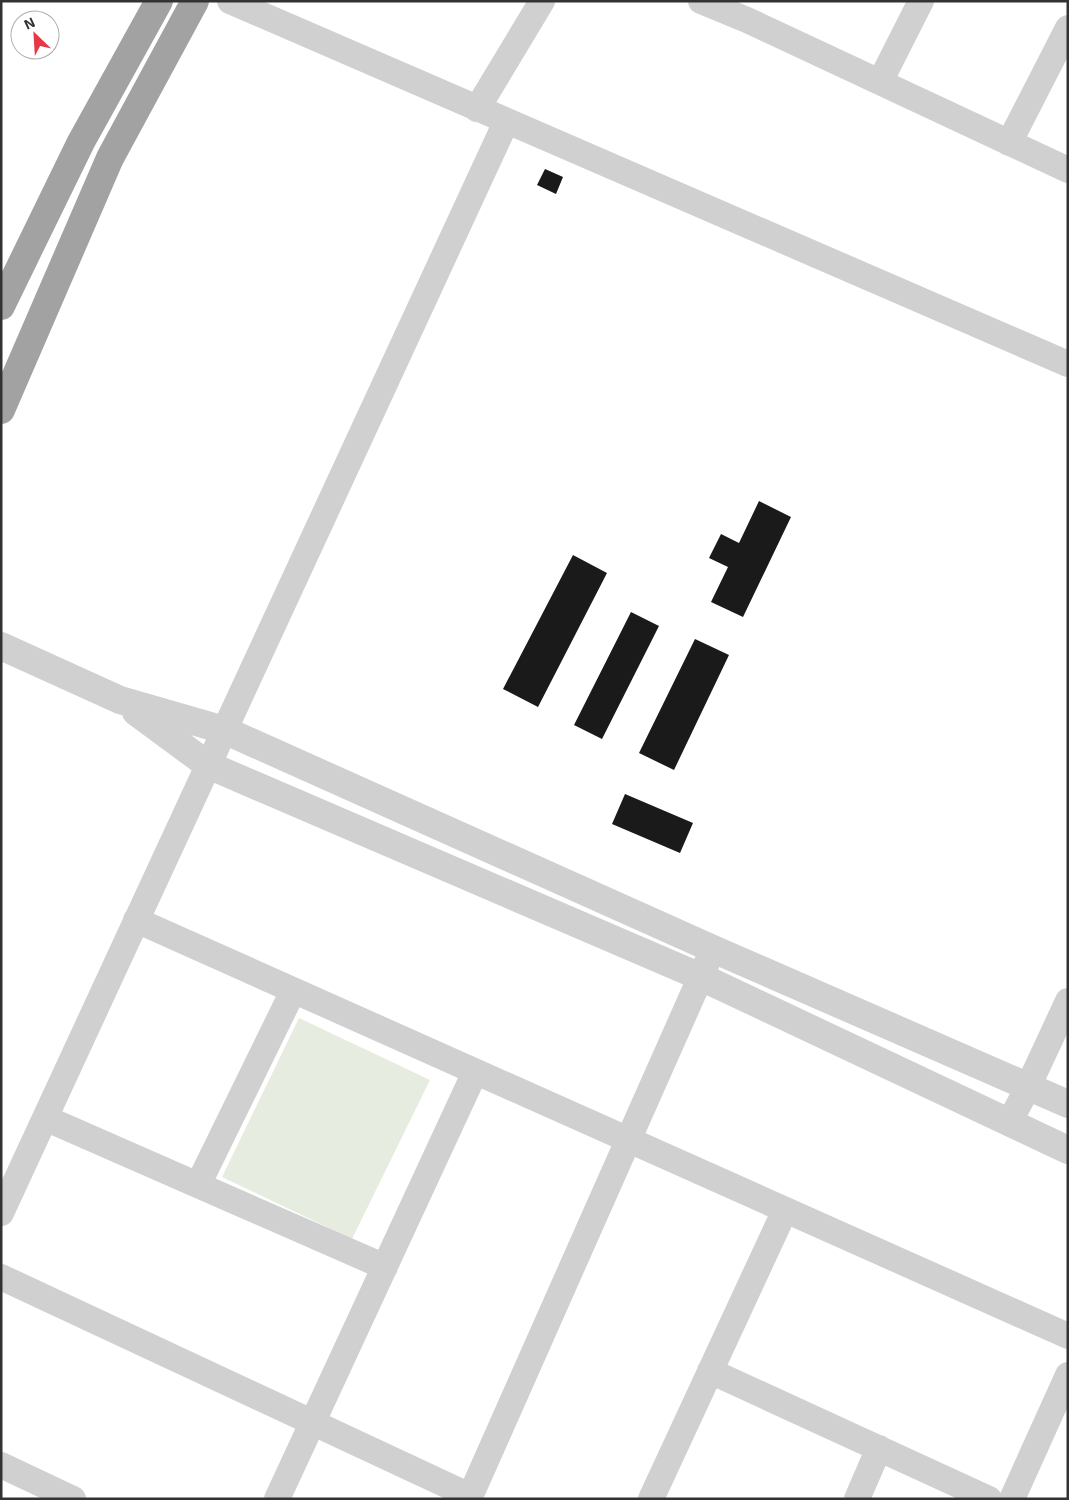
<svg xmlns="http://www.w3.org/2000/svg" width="1069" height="1500" font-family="'Exo 2',sans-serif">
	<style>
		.green { fill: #e6ecdf }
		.building { fill: #1a1a1a }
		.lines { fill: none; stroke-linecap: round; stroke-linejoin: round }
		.minor { stroke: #d0d0d0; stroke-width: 26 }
		.tertiary { stroke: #d0d0d0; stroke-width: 28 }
		.trunk { stroke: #a2a2a2; stroke-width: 28 }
	</style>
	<rect width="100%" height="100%" fill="#fff"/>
	<path class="green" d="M299,1018L430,1080L352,1239L222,1177Z"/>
	<path class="building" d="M545,169L563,177L556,194L537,185Z
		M759,501L791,517L743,617L711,602L728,567L709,558L721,534L739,543Z
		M573,555L607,573L538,707L503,689Z
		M631,612L659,626L602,739L574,725Z
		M695,639L729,655L674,770L639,753Z
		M625,794L693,823L680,853L612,824Z"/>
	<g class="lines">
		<path class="minor" d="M230,1L1068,364
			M701,1L747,20L1068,170
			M880,82L921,1
			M477,109L542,1
			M1009,143L1068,28
			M136,920L1068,1336
			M45,1118L385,1267
			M1009,1123L1028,1087L1068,1001
			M198,1185L293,991
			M1,1213L506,122
			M1,1277L470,1496
			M710,1371L989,1499
			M1,1465L73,1499
			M277,1499L475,1072
			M469,1499L713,949
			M651,1499L785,1210
			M857,1499L879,1448
			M1012,1499L1068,1375"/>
		<path class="tertiary" d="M1,646L120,700L224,730L713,949L1068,1104
			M136,712L208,765L701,977L1068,1150"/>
		<path class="trunk" d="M1,306L81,142L159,1
			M1,410L110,158L195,1"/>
	</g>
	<rect width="1069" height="1500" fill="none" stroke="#333333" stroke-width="5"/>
	<g transform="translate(35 35) rotate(335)"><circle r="24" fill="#ffffff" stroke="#adadad"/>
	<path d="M0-4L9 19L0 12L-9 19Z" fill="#e63946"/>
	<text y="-8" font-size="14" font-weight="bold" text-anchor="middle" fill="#333333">N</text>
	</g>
</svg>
